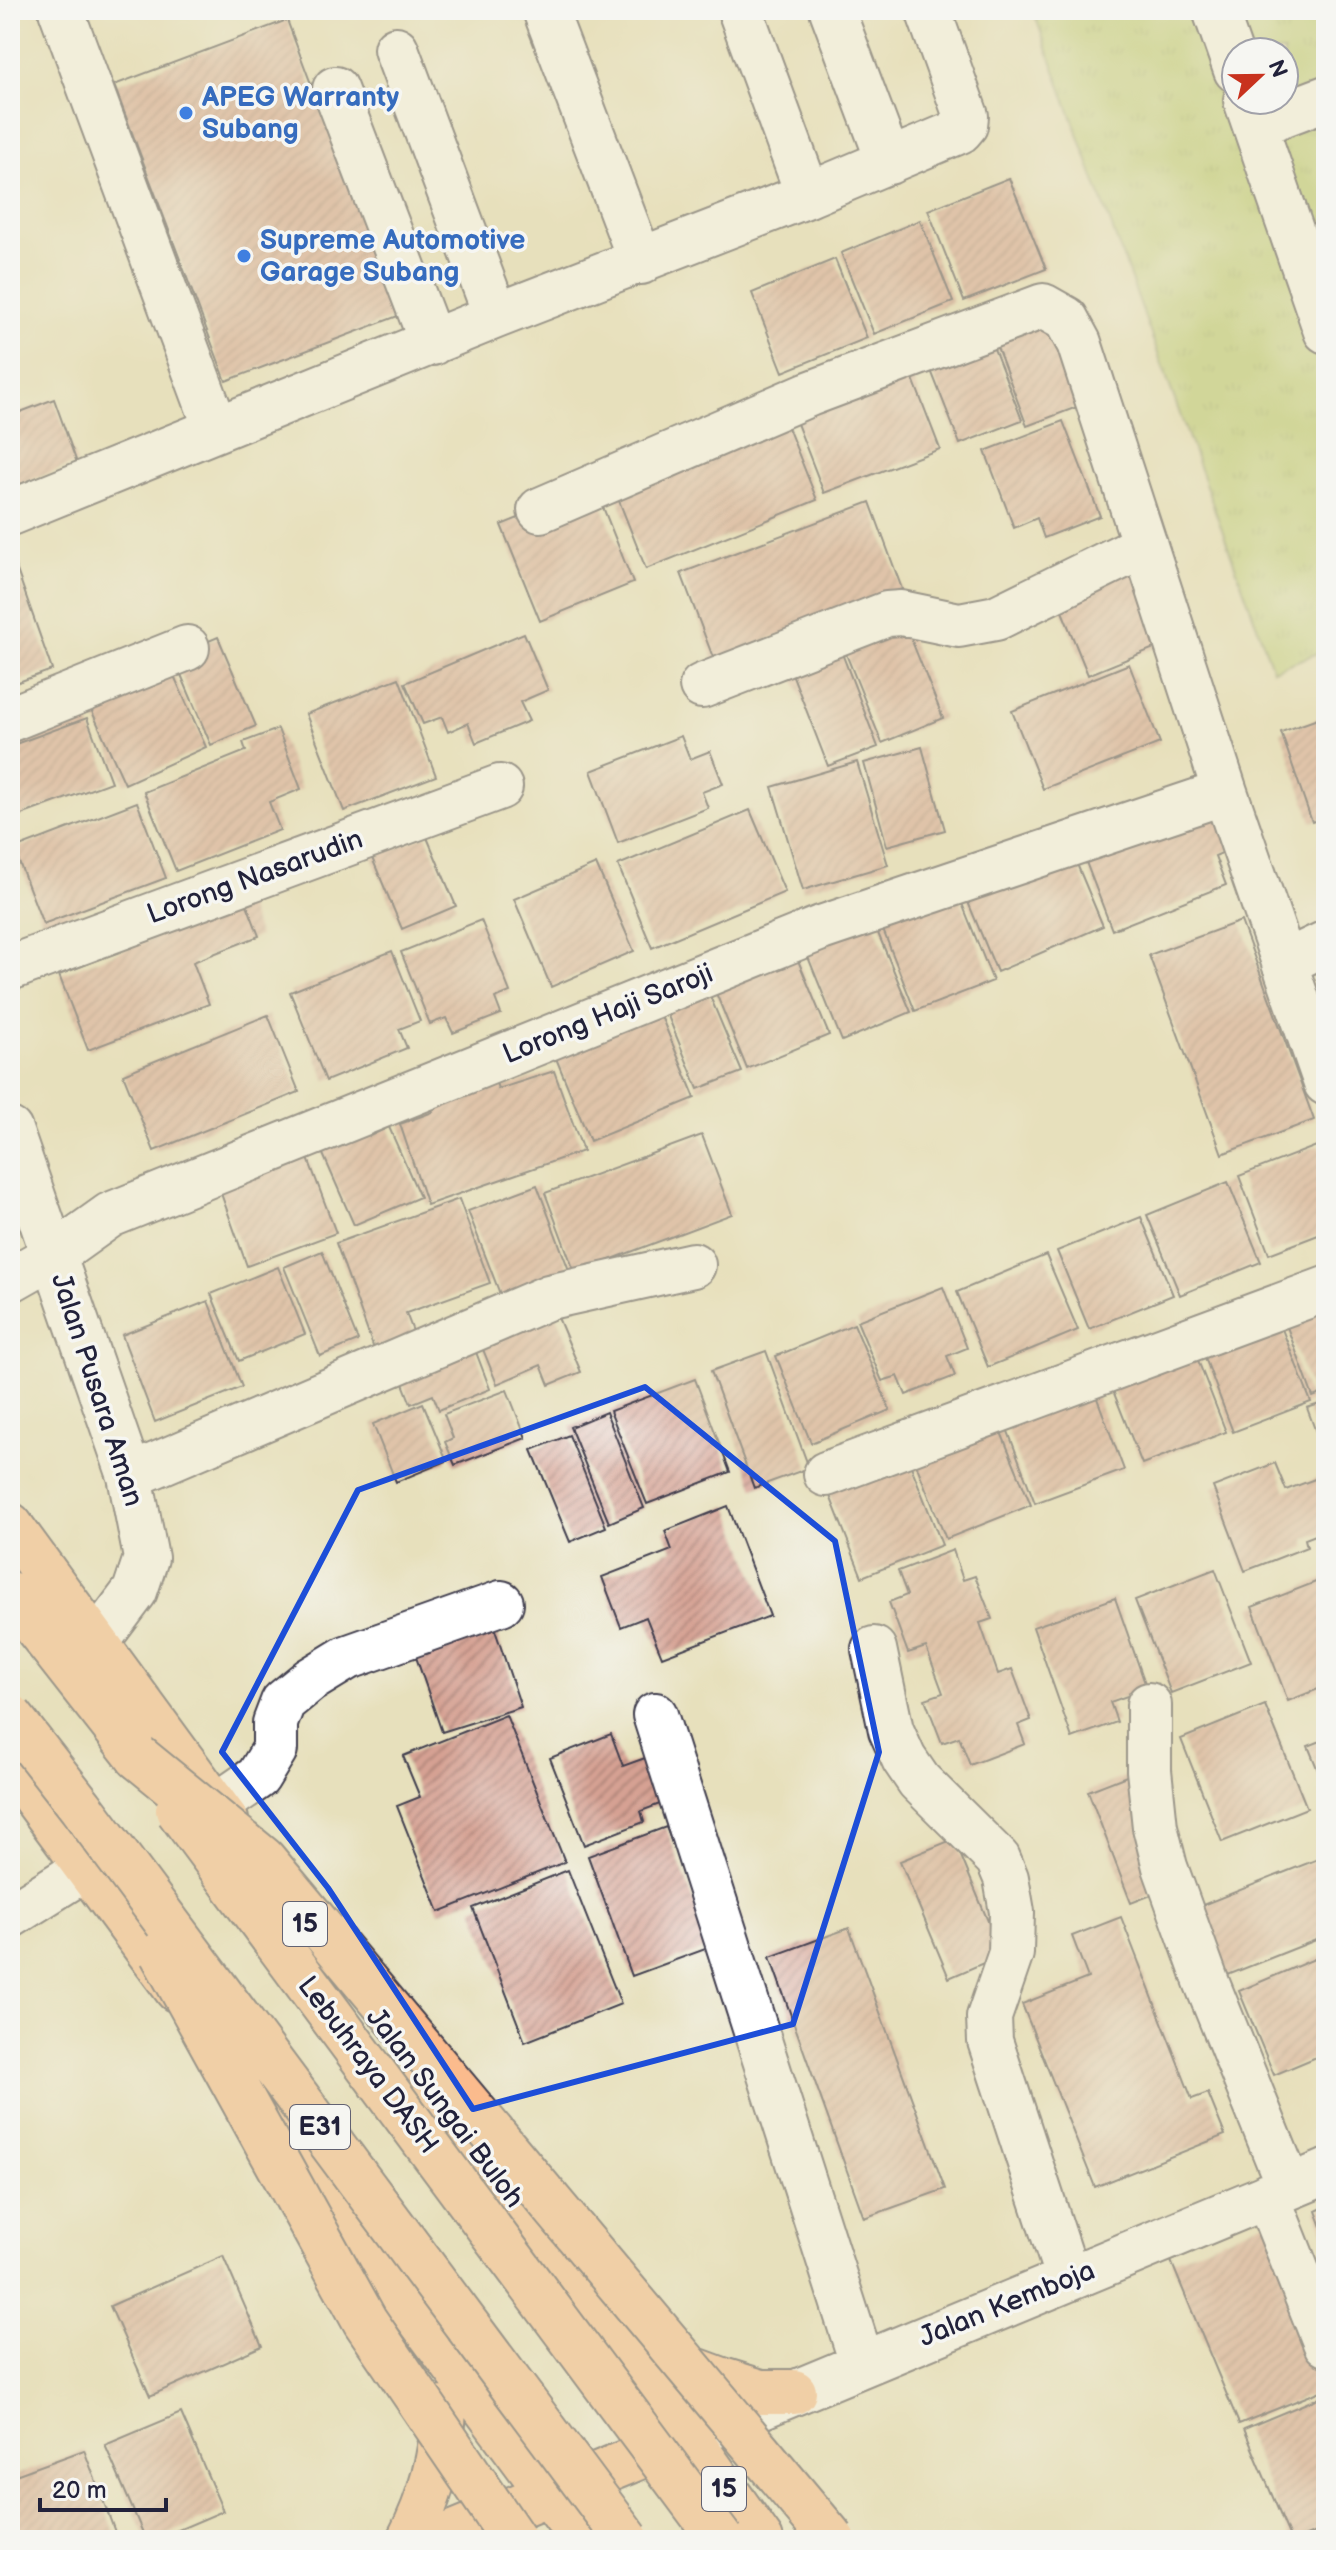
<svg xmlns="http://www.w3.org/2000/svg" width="1336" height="2550" font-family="'Balsamiq Sans',sans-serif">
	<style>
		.grass { fill: url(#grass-tufts); stroke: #6c7655; stroke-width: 2; fill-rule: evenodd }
		.building { fill: url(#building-hatch) }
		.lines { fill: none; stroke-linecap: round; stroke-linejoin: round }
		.minor-casing { stroke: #403e4e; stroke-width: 48 }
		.major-casing { stroke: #403e4e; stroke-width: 48 }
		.highway-casing { stroke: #403e4e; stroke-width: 48 }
		.minor { stroke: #fff; stroke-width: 44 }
		.major { stroke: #fbbb8d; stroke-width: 44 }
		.highway { stroke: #fbbb8d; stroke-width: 44 }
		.highway-bridge-casing { stroke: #403e4e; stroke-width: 48; stroke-linecap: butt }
		.highway-bridge { stroke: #fbbb8d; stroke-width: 44 }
		.marked { fill: none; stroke: #1d4ed8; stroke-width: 6; stroke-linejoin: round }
		.shop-dot { fill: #3f7fe0; stroke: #f6f6f2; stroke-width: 3 }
		.labels { text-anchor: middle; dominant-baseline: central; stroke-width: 7; stroke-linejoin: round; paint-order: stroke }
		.shield { fill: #f6f6f2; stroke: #626272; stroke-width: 2 }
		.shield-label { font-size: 26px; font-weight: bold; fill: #22223b }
		.shop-label { font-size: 28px; font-weight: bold; fill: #366cbe; stroke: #f6f6f2; text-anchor: start }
		.street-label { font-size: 28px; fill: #22223b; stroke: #f6f6f2 }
	</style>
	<defs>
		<pattern id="grass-tufts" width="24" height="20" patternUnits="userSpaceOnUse" patternTransform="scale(2)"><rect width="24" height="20" fill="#b7cb6f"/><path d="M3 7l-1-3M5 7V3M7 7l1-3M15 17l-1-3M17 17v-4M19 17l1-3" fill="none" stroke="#9dae61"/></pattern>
		<pattern id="building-hatch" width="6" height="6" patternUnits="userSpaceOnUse" patternTransform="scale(2)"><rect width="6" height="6" fill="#d6a193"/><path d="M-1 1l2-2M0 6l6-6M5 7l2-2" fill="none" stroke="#ad8379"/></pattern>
	</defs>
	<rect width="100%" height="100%" fill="#f6f6f2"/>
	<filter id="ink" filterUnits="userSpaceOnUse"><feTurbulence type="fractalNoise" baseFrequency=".0125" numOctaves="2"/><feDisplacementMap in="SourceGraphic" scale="16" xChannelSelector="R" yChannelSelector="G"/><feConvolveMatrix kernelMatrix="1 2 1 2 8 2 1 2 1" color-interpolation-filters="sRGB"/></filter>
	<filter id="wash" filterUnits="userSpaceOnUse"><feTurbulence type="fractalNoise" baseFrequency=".006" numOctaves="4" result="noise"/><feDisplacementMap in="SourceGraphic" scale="32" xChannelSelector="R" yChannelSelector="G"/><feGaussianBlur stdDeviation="1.8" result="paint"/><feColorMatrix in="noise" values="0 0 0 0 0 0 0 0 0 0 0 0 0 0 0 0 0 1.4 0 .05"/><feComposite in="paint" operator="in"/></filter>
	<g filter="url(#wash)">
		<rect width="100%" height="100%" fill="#e7e0bc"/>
		<path class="grass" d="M1033,10H1326V650L1273,670ZM1236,52H1284V100H1236Z"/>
		<g id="blocks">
			<path class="building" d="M287,20L398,316L226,381L114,85Z
				M1009,178L1046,269L964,301L928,210Z
				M920,220L953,302L874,334L841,253Z
				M835,259L867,338L783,372L752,293Z
				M1058,307L1093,401L1027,426L991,331Z
				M987,331L1022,420L960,444L925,355Z
				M907,363L940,449L824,493L791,408Z
				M54,399L77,463L10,488V416Z
				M783,415L817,500L646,569L612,483Z
				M1063,421L1100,516L1044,538L1037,518L1014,528L985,451Z
				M595,487L633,583L540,621L501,525Z
				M870,502L902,589L714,660L681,573Z
				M10,559H13L52,670L10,685Z
				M1133,568L1164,644L1088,675L1057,599Z
				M903,619L943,718L882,743L842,644Z
				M524,633L548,690L520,702L529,721L476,743L468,723L448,732L442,717L423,724L405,683Z
				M218,637L256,726L211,745L173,656Z
				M838,643L878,747L828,766L788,663Z
				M1129,664L1160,743L1043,789L1012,711Z
				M171,669L206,747L125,784L89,705Z
				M399,678L436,776L344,811L306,714Z
				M1326,716V817L1312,822L1281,732Z
				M87,718L111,782L10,819V746Z
				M278,729L301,789L269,802L280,830L176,871L144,792L246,751L243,742Z
				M681,736L690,759L710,751L723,784L702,792L708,808L618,843L591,771Z
				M922,747L945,830L887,846L864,763Z
				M857,762L888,865L803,890L772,787Z
				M1219,796L1238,846L1215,856L1226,885L1112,930L1081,849Z
				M137,802L166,878L43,924L14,849Z
				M750,810L785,892L652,948L618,865Z
				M426,835L456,906L402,929L372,858Z
				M1069,845L1103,926L997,972L963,890Z
				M596,864L634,951L551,987L514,899Z
				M955,886L993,981L915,1011L878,917Z
				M246,902L259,936L193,962L209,1004L88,1050L59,975Z
				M870,914L911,1012L842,1041L802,942Z
				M481,920L510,992L495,998L501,1014L453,1033L446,1018L430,1024L401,952Z
				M1241,921L1314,1120L1222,1154L1149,955Z
				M790,941L829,1035L747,1069L709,976Z
				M392,951L420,1021L399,1029L407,1048L326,1081L290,992Z
				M704,982L742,1072L698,1089L661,999Z
				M656,1004L695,1098L590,1141L551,1046Z
				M268,1015L299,1092L154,1151L123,1074Z
				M554,1071L583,1151L427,1205L400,1124L433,1112L427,1096L493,1073L498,1089Z
				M365,1125L370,1136L389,1127L420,1197L354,1225L319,1145Z
				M702,1135L732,1214L575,1273L545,1193Z
				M1319,1145L1326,1163V1232L1269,1254L1239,1176Z
				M306,1153L336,1233L247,1266L218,1185Z
				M1228,1182L1261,1262L1180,1295L1147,1215Z
				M537,1185L570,1273L502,1299L468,1211Z
				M459,1199L490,1283L406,1313L414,1334L374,1349L336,1243Z
				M1141,1217L1173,1295L1089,1329L1057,1251Z
				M322,1251L358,1341L320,1356L284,1267Z
				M1046,1255L1078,1330L988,1367L957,1292Z
				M278,1267L305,1334L239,1361L211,1294Z
				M943,1287L967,1348L947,1356L955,1376L906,1395L898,1376L882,1381L857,1321Z
				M1326,1299V1392L1313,1397L1283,1316Z
				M208,1301L242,1387L155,1422L122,1335Z
				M551,1301L581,1372L549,1385L541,1365L497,1384L476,1332Z
				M1276,1314L1311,1402L1233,1432L1200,1344Z
				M854,1324L890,1410L811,1443L776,1356Z
				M471,1339L490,1389L439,1410L433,1395L411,1404L397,1368Z
				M1192,1345L1226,1432L1142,1464L1108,1378Z
				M766,1351L809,1468L754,1488L711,1371Z
				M695,1379L730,1472L647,1504L610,1411Z
				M1092,1385L1124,1470L1035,1503L1003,1418Z
				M507,1390L526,1438L455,1465L445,1442L453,1438L444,1414Z
				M1326,1402V1459L1307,1408Z
				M423,1403L447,1461L396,1482L373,1424Z
				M606,1412L644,1508L609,1523L570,1427Z
				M996,1420L1031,1505L946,1539L912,1454Z
				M569,1435L606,1527L570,1542L532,1450Z
				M905,1451L942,1545L862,1577L825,1483Z
				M1275,1463L1286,1490L1320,1477L1326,1493V1531L1305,1539L1307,1547L1245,1571L1213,1487Z
				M728,1506L770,1616L662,1657L646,1617L621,1627L602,1577L672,1550L665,1531Z
				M953,1550L963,1580L975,1576L992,1619L980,1623L998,1674L1012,1669L1031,1720L1018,1725L1025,1744L970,1765L959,1737L942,1743L925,1699L943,1693L926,1647L908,1653L889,1602L907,1595L898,1571Z
				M1215,1569L1251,1662L1171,1693L1135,1600Z
				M1326,1578V1686L1288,1701L1252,1607Z
				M1115,1598L1147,1689L1110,1702L1117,1722L1072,1738L1033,1627Z
				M494,1627L521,1707L442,1732L415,1654Z
				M1265,1705L1307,1808L1222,1842L1181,1739Z
				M506,1715L565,1862L439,1912L397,1806L420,1797L403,1756Z
				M611,1734L623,1766L645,1758L651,1774L673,1799L641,1811L644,1822L584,1845L550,1758Z
				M1326,1739V1790L1308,1746Z
				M1129,1775L1172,1887L1131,1903L1088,1791Z
				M666,1827L711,1947L632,1976L588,1856Z
				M954,1839L1002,1955L949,1978L900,1861Z
				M1323,1857L1326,1865V1936L1228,1975L1200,1906Z
				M568,1870L621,2004L525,2042L473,1908Z
				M1121,1917L1192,2099L1208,2093L1225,2135L1095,2187L1022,2004L1088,1978L1072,1936Z
				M849,1928L945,2189L864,2218L770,1957Z
				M1326,1954V2053L1274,2075L1239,1991Z
				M1326,2206V2237L1316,2211Z
				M1268,2220L1326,2359V2389L1239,2424L1171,2261Z
				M223,2256L262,2346L150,2396L110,2306Z
				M1326,2395V2528L1296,2540H1291L1244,2429Z
				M181,2413L223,2511L155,2540H146L105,2445Z
				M84,2450L118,2540H10V2477Z"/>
		</g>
	</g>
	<g filter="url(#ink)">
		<use href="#blocks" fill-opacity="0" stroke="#403e4e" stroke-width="2"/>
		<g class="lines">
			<g class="minor-casing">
				<path id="minor" d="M61,10L216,428
					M545,10L641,262
					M740,10L808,195
					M832,10L889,162
					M1215,10L1236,70
					M396,49L496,316
					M335,89L432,343
					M1246,100L1326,331
					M1255,125L1326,98
					M540,510L809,394L1043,306L1066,319L1079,343L1225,792L1326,1083
					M10,513L496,316L808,195L960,131L965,125L966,116L928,10
					M702,686L887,614L901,613L959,625L996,618L1145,545
					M10,719L187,648
					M1284,963L1326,943
					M10,968L500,787
					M10,1130L130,1476L146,1558L135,1591L96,1643
					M10,1280L54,1255L110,1215L821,928L1225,792
					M826,1474L1326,1289
					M130,1476L549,1297L693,1265
					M874,1649L891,1730L904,1759L919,1781L998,1859L1006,1878L1012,1912L1011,1953L989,2017L990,2041L1068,2279
					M1149,1705V1770L1155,1827L1165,1867L1206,1981L1289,2187
					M655,1715L862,2363
					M216,1806L258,1777L275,1749V1723L283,1702L310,1680L346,1658L501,1603
					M10,1916L86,1868
					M1267,2196L1326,2344
					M688,2437L1326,2172"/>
			</g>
			<g class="major-casing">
				<path id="major" d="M437,2540L688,2437"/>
			</g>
			<g class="highway-casing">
				<path id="highway" d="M10,1525L226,1820
					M10,1594L138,1757
					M10,1764L177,1990
					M425,2082L605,2320L761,2540
					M265,2110L583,2540
					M676,2363L722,2380L761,2392H794
					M409,2540C431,2498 442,2456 444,2409"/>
			</g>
			<use href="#minor" class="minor"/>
			<use href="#major" class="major"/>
			<use href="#highway" class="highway"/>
			<g class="highway-bridge-casing">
				<path id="highway-bridge" d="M10,1716L81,1807L627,2540
					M138,1757L263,1859L833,2540
					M178,1810L721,2540
					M162,1953L365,2321L514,2540"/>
			</g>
			<use href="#highway-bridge" class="highway-bridge"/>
		</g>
	</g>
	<path d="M0 0H1336V2550H0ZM645,1387L835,1541L879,1752L793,2024L473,2109L328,1888L222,1752L358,1490Z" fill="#e7e0bc" fill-opacity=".55" fill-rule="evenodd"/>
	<path class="marked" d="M645,1387L835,1541L879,1752L793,2024L473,2109L328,1888L222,1752L358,1490Z"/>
	<g class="shop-dot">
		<circle cx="186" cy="113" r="8"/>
		<circle cx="244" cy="256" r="8"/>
	</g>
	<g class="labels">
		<g class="shield">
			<rect x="283" y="1902" width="44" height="44" rx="6"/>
			<rect x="290" y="2105" width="60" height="44" rx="6"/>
			<rect x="702" y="2467" width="44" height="44" rx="6"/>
		</g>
		<g class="shield-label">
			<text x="305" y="1924">15</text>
			<text x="320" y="2127">E31</text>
			<text x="724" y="2489">15</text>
		</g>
		<g class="shop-label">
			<text x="202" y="97">APEG Warranty<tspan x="202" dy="32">Subang</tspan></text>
			<text x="260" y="240">Supreme Automotive<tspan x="260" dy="32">Garage Subang</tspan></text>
		</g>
		<g class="street-label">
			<text transform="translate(255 877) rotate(-20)">Lorong Nasarudin</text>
			<text transform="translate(608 1014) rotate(-22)">Lorong Haji Saroji</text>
			<text transform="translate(97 1390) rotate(72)">Jalan Pusara Aman</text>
			<text transform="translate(368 2065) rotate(53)">Lebuhraya DASH</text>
			<text transform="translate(445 2108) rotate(53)">Jalan Sungai Buloh</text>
			<text transform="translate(1007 2304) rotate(-22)">Jalan Kemboja</text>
		</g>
	</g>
	<rect width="1336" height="2550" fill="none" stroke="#f6f6f2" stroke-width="40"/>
	<g transform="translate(1260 76) rotate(68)"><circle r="38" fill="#f6f6f2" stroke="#a1a1a9" stroke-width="2"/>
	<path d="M0-6L14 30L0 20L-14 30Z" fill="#c8321e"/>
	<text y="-12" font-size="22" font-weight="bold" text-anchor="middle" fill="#22223b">N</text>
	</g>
	<path d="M40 2498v12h126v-12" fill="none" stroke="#22223b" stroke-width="4"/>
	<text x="52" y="2498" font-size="24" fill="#22223b" stroke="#f6f6f2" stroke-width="6" paint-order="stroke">20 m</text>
</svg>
